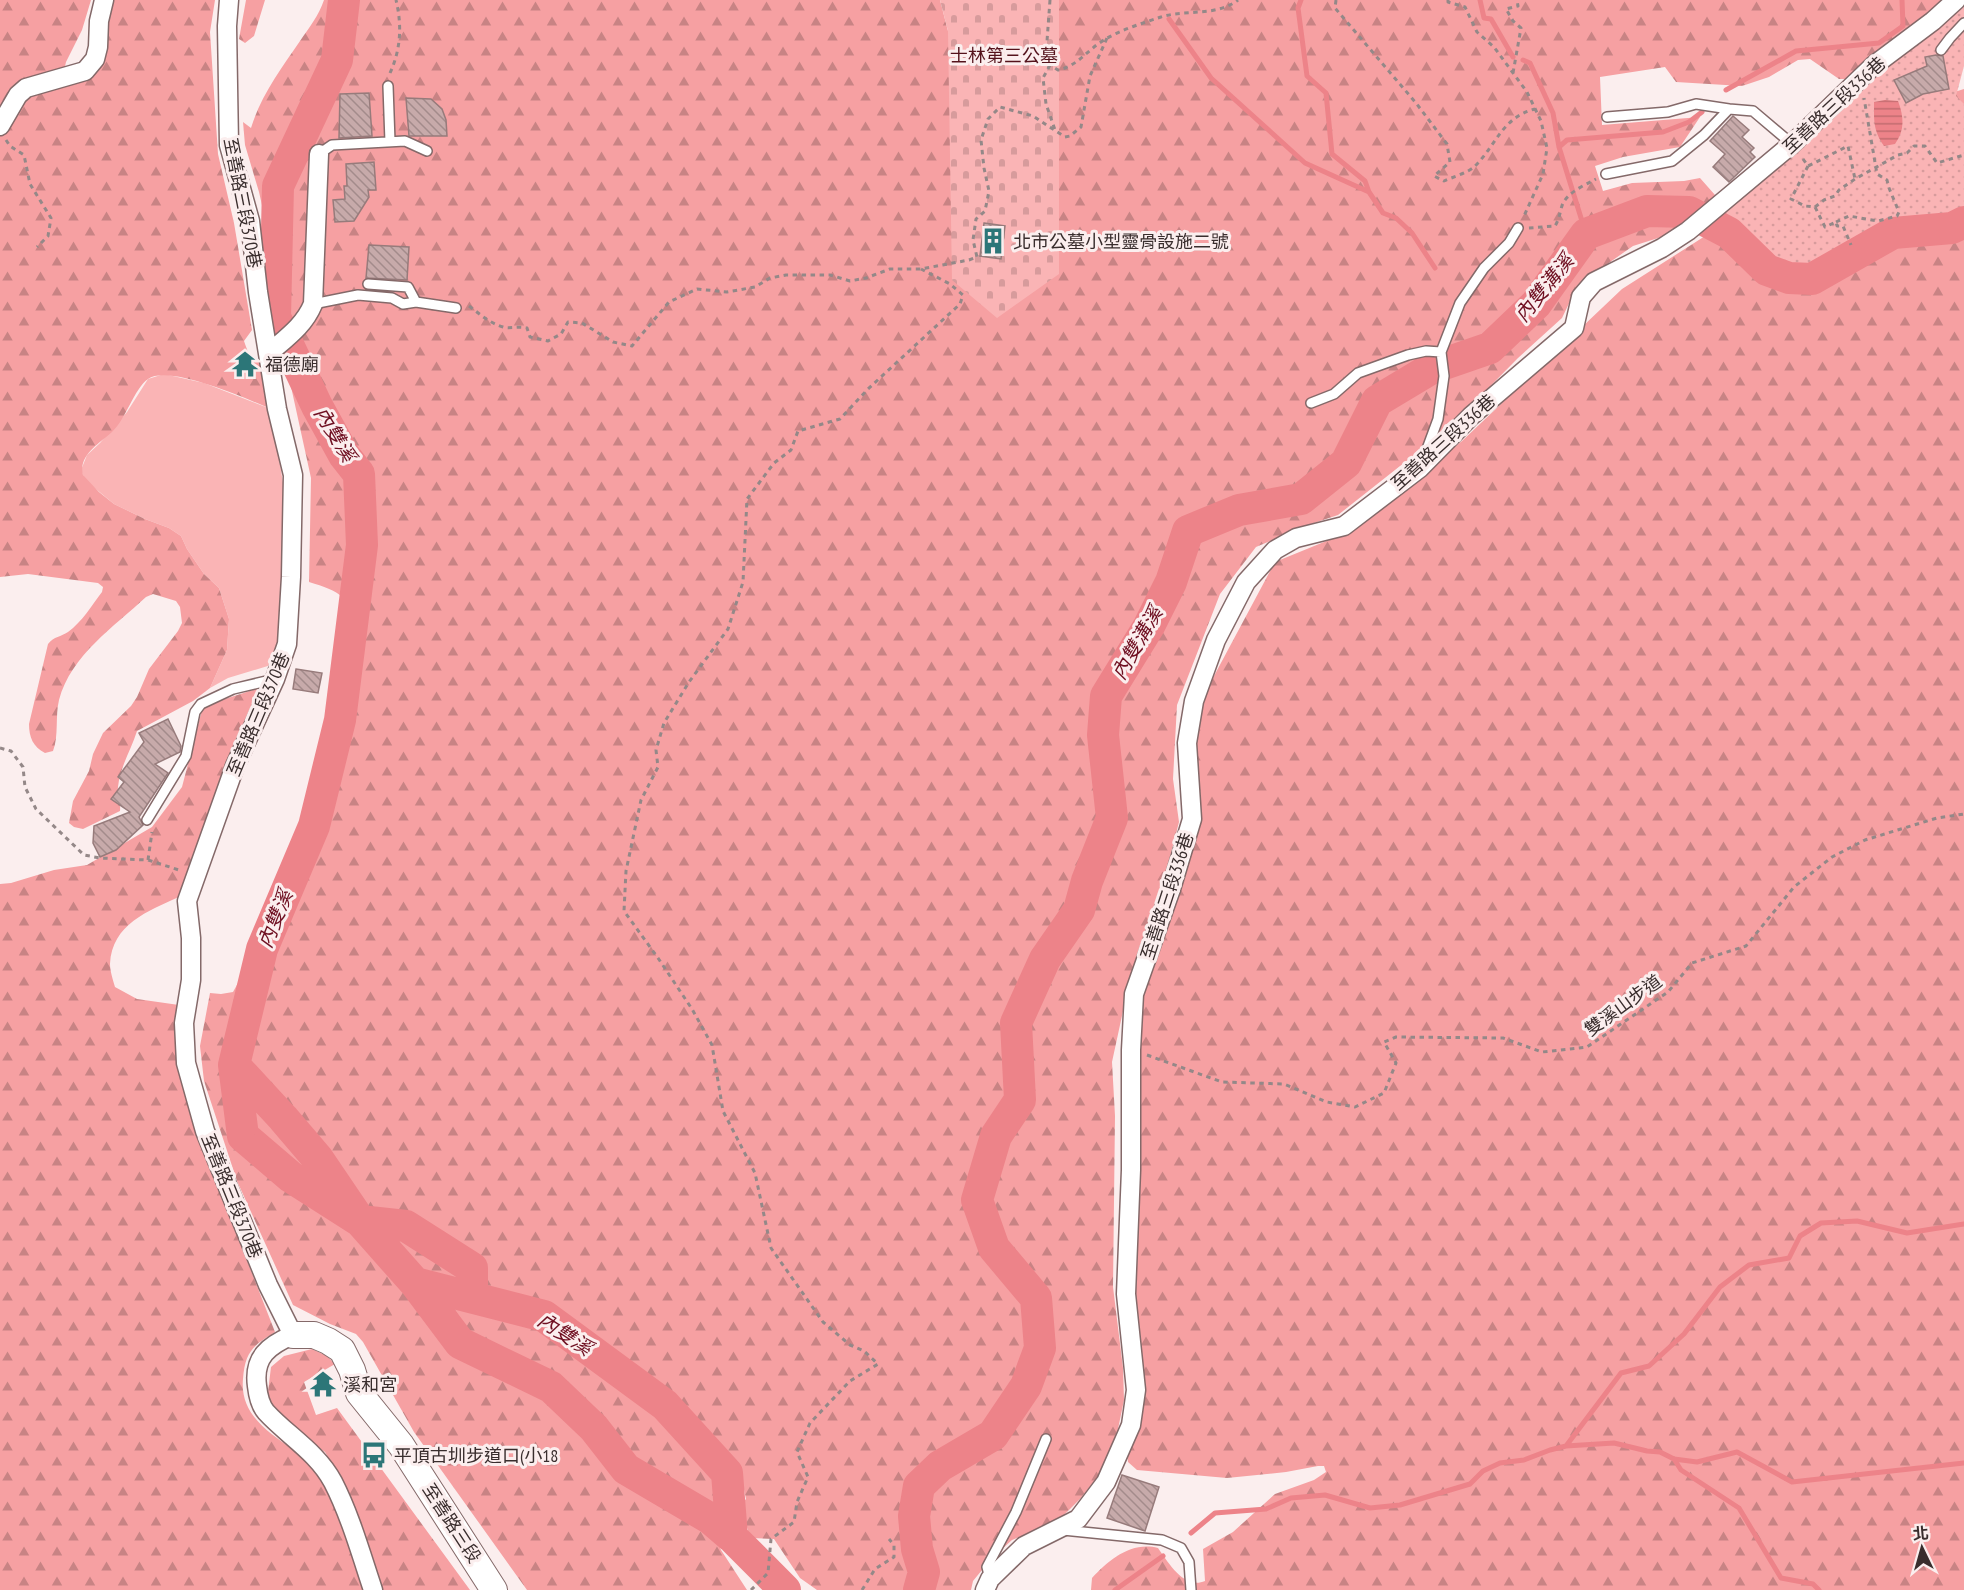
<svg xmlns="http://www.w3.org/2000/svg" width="1964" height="1590" font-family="'PT Sans Narrow','Noto Sans TC',sans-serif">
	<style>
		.grass { fill: #fab4b5 }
		.forest { fill: url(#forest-firs) }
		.cemetery { fill: url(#cemetery-stones) }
		.park { fill: url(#park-dots) }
		.water { fill: url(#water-rules) }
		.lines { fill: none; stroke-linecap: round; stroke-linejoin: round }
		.stream { stroke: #ed8389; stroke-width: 5 }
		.river { stroke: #ed8389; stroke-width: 32 }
		.building { fill: url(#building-back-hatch); stroke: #977b7b; stroke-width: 1.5 }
		.lane-casing { stroke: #846969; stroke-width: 12 }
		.street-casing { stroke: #846969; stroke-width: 21 }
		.secondary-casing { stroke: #846969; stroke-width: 28 }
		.path { stroke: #948888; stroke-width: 3; stroke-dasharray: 4.5 4.5; stroke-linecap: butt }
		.lane { stroke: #fff; stroke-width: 9 }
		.street { stroke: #fff; stroke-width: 18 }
		.secondary { stroke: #fff; stroke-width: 26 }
		.labels { text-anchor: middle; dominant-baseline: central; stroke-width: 6; stroke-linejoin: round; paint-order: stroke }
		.park-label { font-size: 18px; fill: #54121b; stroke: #fbeeee }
		.street-label { font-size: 18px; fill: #392d2d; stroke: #fbeeee }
		.poi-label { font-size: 18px; fill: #392d2d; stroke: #fbeeee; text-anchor: start }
		.water-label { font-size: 20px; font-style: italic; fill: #6f0f21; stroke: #fbeeee }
	</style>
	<defs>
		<pattern id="forest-firs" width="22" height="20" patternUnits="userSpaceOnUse" patternTransform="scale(1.5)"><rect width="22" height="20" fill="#f6a0a2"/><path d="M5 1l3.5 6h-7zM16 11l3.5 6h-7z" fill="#c88384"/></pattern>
		<pattern id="cemetery-stones" width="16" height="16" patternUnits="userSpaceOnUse" patternTransform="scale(1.5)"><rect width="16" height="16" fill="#fab4b5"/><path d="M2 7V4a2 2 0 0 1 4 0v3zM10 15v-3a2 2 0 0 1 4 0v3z" fill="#d79b9c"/></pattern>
		<pattern id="park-dots" width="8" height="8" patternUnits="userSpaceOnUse" patternTransform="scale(1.5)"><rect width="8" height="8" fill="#fab4b5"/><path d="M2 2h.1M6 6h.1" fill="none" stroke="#d79b9c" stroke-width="1.8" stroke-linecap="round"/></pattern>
		<pattern id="water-rules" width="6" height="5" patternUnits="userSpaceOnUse" patternTransform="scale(1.5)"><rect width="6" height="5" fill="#ed8389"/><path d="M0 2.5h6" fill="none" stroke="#c16c70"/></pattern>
		<pattern id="building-back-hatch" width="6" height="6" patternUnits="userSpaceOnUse" patternTransform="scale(1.5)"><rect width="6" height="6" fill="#c7aaaa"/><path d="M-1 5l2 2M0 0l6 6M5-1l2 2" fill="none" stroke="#a38b8b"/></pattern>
	</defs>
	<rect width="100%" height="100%" fill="#fbeeee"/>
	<path class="grass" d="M164,374L204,383L271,409L284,489L280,651L271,665L228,678L210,688L227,650L229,619L219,588L204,574L187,549L181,536L169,528L145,519L114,504L85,480L81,470L87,455L100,443L127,412L148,379Z"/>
	<path class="forest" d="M0,0H91L82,30L66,62L63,75L68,81L75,83L80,81L107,20L114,0H215L210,32L218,154L234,223L252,330L244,341C248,353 250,358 263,362L271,409C247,399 169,364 148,379C134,389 126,419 112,432C99,444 78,455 83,475L99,492L114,504L145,519L169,528L181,536L187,549L204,574L219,588L229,619L227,650L210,688L193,701L137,731C131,750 120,767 118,787C117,795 121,803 120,811L83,829L74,827L69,823L73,801L89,771L93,754L103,733L131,706L137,697L149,669L178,631L182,623L180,607L176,601L153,594L146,597C114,627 71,655 59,700C55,716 59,736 53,751L45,753C33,747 29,737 29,724L48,644C54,636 61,637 68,632C82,622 92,605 102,592L103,587L98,583L28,574L0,577Z
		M246,0H265L254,36L245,43L239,39Z
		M324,0H940L948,31L1059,273V0H1947L1846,79H1839L1810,59L1798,60L1769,77L1742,86L1676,82L1665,67L1600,77L1602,125L1700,117L1680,147L1623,157L1595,166L1603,191L1632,183L1684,181L1700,178L1715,195L1710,206L1677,232L1633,246L1603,267L1574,293L1562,318L1518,358L1452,425L1338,515L1305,526L1256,547L1220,594L1177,705L1173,779L1179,822L1161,891L1128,988L1112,1062L1115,1116L1113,1287L1123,1368L1124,1400L1118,1429L1099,1475L1080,1499L1058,1521L1012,1540L991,1559L973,1581L971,1590H817L800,1578L774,1539L750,1538L741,1505L746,1499L741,1475L733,1471L726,1474L724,1486L714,1512L715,1533L721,1550L747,1590H527L414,1432L363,1342L356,1334L330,1324L293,1305L237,1181L204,1081L200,1046L210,993L221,994L233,992L276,915L355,632C353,597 339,591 309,582L311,478L283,350L273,313L269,274L268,232L259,192L245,145L243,122L251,128C261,95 281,69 300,41C309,28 319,15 324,0Z
		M1964,89V1590H1091L1092,1578C1109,1560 1131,1541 1158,1548C1168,1562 1184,1590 1205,1581L1203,1549L1233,1532L1275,1494L1314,1480L1326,1472L1324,1466H1318L1286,1472L1227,1478L1137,1470L1128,1462L1127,1454L1142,994L1176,899L1201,822L1194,746L1199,704L1275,562L1346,533L1462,441L1622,289L1909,106Z
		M265,686L223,772L179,897C148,911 112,924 110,964C110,971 113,980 115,987L137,999L179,1005L196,1130L275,1332C253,1346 245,1351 243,1379C238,1433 306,1444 329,1485C334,1494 336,1506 340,1516C348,1541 357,1565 366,1590H0V884L11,883L54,870L87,865L152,827L182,787L203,706Z
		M312,1349L327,1356L335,1364L304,1382L316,1415L337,1408L470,1590H382L336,1471L325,1452L299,1434L272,1410L267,1400L271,1367L284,1356Z"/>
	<path class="cemetery" d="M940,0H1059V274L997,318L952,280L948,31Z"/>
	<path class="park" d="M1964,0V66L1956,96L1964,104V218L1900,223L1807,272L1785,269L1758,251L1734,226L1713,221L1774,172L1828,118Z"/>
	<path class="water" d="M1885,100L1898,101C1904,117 1905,130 1895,144L1884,146C1873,130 1874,121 1874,102Z"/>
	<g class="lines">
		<path class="stream" d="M1301,0L1298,8L1307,76L1326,93L1332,154L1365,181L1369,192
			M1480,0L1484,18L1491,19L1513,57
			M1169,19L1211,78L1305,163L1369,192L1383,213L1396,218L1412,233L1435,268
			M1523,60L1530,63L1553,113L1559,147
			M1726,90L1796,51L1879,43L1903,26L1902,0
			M1586,234L1559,147L1567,140L1663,132L1689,122L1702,112
			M1432,360V368
			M1566,1446L1621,1373L1649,1366L1684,1334L1720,1287L1749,1265L1789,1258L1800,1236L1821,1223L1857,1221L1907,1233L1964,1224
			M1674,1459L1681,1470L1739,1508L1781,1578L1813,1584L1819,1590
			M1191,1533L1215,1513L1266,1509L1291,1498L1325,1495L1370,1508L1400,1505L1470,1484L1483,1471L1500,1463L1524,1460L1550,1450L1566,1446L1614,1443L1647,1451L1660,1452L1674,1459L1697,1462L1737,1452L1792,1482L1964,1463
			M1115,1590L1163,1556"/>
		<path class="river" d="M344,0L337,60L278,186L275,317L317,406L344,455L359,474L362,545L340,720L314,826L262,949L234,1065L243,1136L291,1177L360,1221L415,1283L544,1316L665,1405L727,1473L732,1537L785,1590
			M234,1065L283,1118L318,1159L360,1221L406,1226L472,1268V1296
			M415,1283L460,1343L551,1387L594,1428L626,1469L711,1519L732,1537
			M919,1590L924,1572L917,1549L914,1516L919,1486L940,1466L993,1435L1026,1386L1040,1348L1036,1298L994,1248L977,1200L996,1136L1020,1100L1016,1023L1045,959L1079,910L1087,881L1112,818L1103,735L1106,696L1149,626L1171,582L1188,531L1239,510L1301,499L1346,463L1377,401L1432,368L1490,348L1536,304L1586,234L1647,211L1689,212L1729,233L1767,270L1789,278L1812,279L1893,233L1952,228L1964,222"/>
	</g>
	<path class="building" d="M1936,55L1943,56L1949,89L1923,94L1906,103L1894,80L1927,66L1925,57Z
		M369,93L372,136L339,138L340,94Z
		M406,98L431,99L442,109L446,120L447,136H409Z
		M1733,116L1749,130L1742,137L1754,148L1750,152L1755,157L1729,182L1713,167L1725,154L1710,141Z
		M374,162L376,190H368L369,197L354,221L335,222L333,200L345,199L344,186H347L346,164Z
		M984,223L1005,226L1001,259L980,256Z
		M369,245L409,247L407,280L366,278Z
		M296,669L322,673L318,693L293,689Z
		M168,719L181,746L180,752L155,764L168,773L139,817L143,825L116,850L100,857L93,843L94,826L130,812L111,799L124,782L118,777L144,742L139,733Z
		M1122,1475L1159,1487L1145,1531L1107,1518Z"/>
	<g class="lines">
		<g class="lane-casing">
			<path id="lane" d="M1941,50L1950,38L1964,23
				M388,86L390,142
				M1607,117L1668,112L1696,104L1729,109
				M319,154L332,145L405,141L427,151
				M1606,174L1672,161L1704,135L1729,109L1753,111L1792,144
				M368,284L408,287L416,302
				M313,304L358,295L392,298L403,304L416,302L456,308
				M1311,403L1334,394L1358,373L1408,355L1426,351L1441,352
				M1424,457L1438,419L1444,376L1441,352L1460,303L1484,268L1509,243L1518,228
				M147,820L186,756L195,712L201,704L233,689L275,679
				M1063,1530L1162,1540L1181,1548L1189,1562L1191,1590
				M990,1579L987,1567L1016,1512L1046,1439"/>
		</g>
		<g class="street-casing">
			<path id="street" d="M229,0L227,26L229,145L250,221L258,292L277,409L293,475L291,577L287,644L275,679L235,766L187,901L191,938V980L184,1023L186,1063L205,1131L268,1285L293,1335C269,1345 253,1357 257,1386C258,1395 260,1405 266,1412C288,1436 317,1452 333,1482C350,1515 361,1554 373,1590
				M0,126L18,95L26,88L85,71L95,59L98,47L99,21L104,0
				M268,354C286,338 304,326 313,304L319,154
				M985,1590L990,1579L1024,1546L1078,1519L1106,1482L1131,1425L1136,1390L1126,1294L1131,1170V1050L1134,994L1171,889L1192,819L1187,743L1194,701L1216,640L1246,582L1275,550L1296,538L1344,526L1420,468L1471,416L1574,328L1581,297L1594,282L1662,248L1688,231L1792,144L1873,66L1933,21L1956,0"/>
		</g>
		<g class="secondary-casing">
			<path id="secondary" d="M293,1335H314L328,1341L342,1350L352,1370L359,1393L401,1445L494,1590"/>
		</g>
		<path class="path" d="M1050,0L1046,55L1050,65L1058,70C1078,66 1087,50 1104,40C1120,30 1143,23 1161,17C1186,9 1216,17 1238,0
			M1336,0L1335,8L1416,103L1447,144L1450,162L1434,176L1444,181C1453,177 1467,173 1474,167C1496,146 1502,117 1535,109
			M1448,0V2L1465,7L1477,32L1494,47L1527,92L1541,121L1547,148L1543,174L1524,216
			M1050,65L1043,78L1046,104L1055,130
			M390,73C401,49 402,25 396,0
			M1513,73L1521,28L1513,21L1506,9L1518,6L1517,0
			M6,140L10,146L24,155L30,184L51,218L48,236L37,247
			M1803,159L1808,166L1848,146L1855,179
			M1808,166L1791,199L1805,206L1815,207L1825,227L1836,222L1837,226H1843L1851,245
			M1815,207L1824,200L1835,196L1839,190L1855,179L1898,155L1907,153L1914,146H1925L1937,163L1964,155
			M1836,222L1849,216L1878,221L1897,216L1899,212L1889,188L1887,180L1877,174L1864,98
			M1529,228L1555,226C1560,218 1560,210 1563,203C1570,191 1585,185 1596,179
			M469,306C480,314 489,323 503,327C509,329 518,326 527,328L530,337L548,341L561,334L568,322L582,323L613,342L632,346L669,302L697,289L727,292L755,287L770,278L786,275H830L850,281L866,278L890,269H921L969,260L977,257L973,240L976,219L985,211L989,191L984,168L981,140L988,119L1000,107L1033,116L1065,137L1070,136L1081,127L1090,76L1107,38
			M0,748L11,751L23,767L25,787L36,809L84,855L100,858L148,860L179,870
			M148,860L152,832
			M1147,1055L1222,1082L1284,1084L1327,1102L1355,1107L1384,1093L1396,1063L1384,1042L1396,1037L1503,1038L1542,1052L1587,1047L1668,992L1692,963L1746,946L1794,887L1832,857L1865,840L1937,818L1964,814
			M751,1590L768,1573L771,1539L794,1522L797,1502L808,1477L797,1452L810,1423L850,1381L878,1364L864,1351L850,1345L823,1322L771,1248L755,1173L723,1111L712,1045L692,1009L658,958L624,911L626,871L641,800L658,767L656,750L664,723L689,682L728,629L743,582L747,499L774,463L791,450L798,431L840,419L868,389L960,304L963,295L950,284L921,269
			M862,1590L875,1569L894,1557V1545L889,1539"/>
		<use href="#lane" class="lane"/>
		<use href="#street" class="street"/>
		<use href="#secondary" class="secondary"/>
	</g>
	<defs>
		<g id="building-bare" transform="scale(2.07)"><path d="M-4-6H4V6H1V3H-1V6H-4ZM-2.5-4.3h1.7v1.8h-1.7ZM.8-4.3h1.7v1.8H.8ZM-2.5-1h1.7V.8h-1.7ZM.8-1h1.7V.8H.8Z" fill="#2c7678" stroke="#fbeeee" stroke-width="2.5" paint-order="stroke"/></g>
		<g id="temple-bare" transform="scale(2.07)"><path d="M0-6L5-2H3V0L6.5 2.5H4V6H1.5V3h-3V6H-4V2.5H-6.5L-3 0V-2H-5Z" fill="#2c7678" stroke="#fbeeee" stroke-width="2.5" paint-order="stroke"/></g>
		<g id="bus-bare" transform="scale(2.07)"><path d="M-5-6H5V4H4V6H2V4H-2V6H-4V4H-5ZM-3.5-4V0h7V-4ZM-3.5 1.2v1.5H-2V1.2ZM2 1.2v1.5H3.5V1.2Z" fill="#2c7678" stroke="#fbeeee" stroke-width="2.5" paint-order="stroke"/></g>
	</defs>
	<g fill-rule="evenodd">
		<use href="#building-bare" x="993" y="241"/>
		<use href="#temple-bare" x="245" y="364"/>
		<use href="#temple-bare" x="323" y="1384"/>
		<use href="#bus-bare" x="374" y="1455"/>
	</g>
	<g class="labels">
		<g class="park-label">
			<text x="1004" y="55">士林第三公墓</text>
		</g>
		<g class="street-label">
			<text transform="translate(1834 105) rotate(-43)">至善路三段336巷</text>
			<text transform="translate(243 203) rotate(79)">至善路三段370巷</text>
			<text transform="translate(1443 442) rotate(-42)">至善路三段336巷</text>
			<text transform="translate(258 714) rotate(-67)">至善路三段370巷</text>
			<text transform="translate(1167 896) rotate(-72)">至善路三段336巷</text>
			<text transform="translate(1623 1005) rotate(-36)">雙溪山步道</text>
			<text transform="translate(232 1196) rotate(68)">至善路三段370巷</text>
			<text transform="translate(452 1523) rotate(57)">至善路三段</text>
		</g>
		<g class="poi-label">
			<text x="1013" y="241">北市公墓小型靈骨設施二號</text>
			<text x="265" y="364">福德廟</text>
			<text x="343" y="1384">溪和宮</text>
			<text x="394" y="1455">平頂古圳步道口(小18</text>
		</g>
		<g class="water-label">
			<text transform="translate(1544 288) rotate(-51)">內雙溝溪</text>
			<text transform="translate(335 434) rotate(59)">內雙溪</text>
			<text transform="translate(1137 643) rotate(-60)">內雙溝溪</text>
			<text transform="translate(275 919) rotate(-68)">內雙溪</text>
			<text transform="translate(565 1334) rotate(33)">內雙溪</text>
		</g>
	</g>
	<g transform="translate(1922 1548) rotate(355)" stroke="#fbeeee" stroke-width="4.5" paint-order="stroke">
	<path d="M0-4.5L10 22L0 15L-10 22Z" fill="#392d2d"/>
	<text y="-9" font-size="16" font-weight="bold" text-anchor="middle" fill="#392d2d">北</text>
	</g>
</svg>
